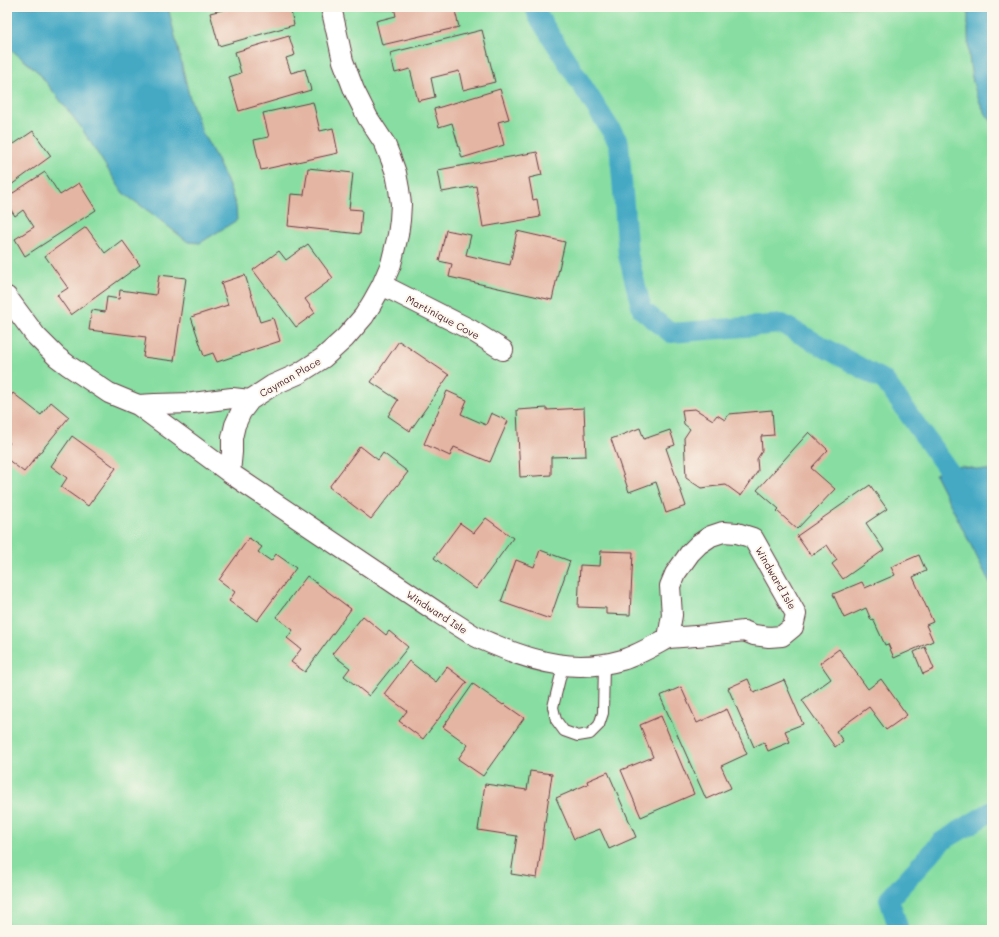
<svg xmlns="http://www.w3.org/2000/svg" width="999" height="937" font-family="Mali,sans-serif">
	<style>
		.green { fill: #88dea2; stroke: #697e66 }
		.water { fill: #44a9c4; stroke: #476478 }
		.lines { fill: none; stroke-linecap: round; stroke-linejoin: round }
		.canal { stroke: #44a9c4; stroke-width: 20 }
		.building { fill: #e4b5a3 }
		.lane-casing { stroke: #633c42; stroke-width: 12 }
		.street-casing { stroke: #633c42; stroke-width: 22 }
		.lane { stroke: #fff; stroke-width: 10 }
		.street { stroke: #fff; stroke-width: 20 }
		.labels { text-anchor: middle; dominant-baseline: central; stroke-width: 4; stroke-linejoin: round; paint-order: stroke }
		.street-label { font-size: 10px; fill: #4a1f2b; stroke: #fbf7ec }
	</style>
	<rect width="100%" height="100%" fill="#fbf7ec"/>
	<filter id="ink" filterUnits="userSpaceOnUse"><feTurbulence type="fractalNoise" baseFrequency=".025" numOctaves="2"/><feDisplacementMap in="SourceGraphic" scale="8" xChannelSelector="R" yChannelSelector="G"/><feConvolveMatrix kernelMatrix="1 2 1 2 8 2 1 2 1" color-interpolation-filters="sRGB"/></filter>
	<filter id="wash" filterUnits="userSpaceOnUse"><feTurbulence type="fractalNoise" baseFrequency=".012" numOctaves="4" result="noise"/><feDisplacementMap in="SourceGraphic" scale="16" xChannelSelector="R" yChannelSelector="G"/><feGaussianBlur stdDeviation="0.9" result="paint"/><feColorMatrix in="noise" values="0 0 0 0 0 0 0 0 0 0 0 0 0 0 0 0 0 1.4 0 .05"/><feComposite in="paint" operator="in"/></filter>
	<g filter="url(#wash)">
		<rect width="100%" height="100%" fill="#f3e2c5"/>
		<path class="green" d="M7,7H992V930H7Z"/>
		<path class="water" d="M7,7H168L189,95L202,132L214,154L227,181L236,206L237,220L200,243L188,242L151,213L123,193L80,126L38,72L7,46Z
			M968,7H992V122C966,91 968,45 968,7Z
			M961,466L976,469L992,471V587L935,474Z"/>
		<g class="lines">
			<path class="canal" d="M535,7L538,16L619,143L628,255L642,310L671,333L782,324L885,381L971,502L992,542
				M899,930L889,899L941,842L992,811"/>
		</g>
		<g id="blocks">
			<path class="building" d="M225,7H270V9L277,7H290L294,25L219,46L210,13L226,9Z
				M394,7H454L459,27L382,45L376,21L396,16Z
				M482,30L495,82L463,90L459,71L431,78L435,97L418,101L410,69L395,73L390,53Z
				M289,36L295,55L286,58L291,73L305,69L311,90L239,111L229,77L241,73L235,52Z
				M500,89L509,119L498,122L504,145L462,158L452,123L439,127L434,109Z
				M313,102L320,131L333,128L338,153L261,170L254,140L269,137L263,113Z
				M33,131L51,156L7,188V134L14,144Z
				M537,152L542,175L529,178L533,200L537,199L540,217L483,227L476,186L442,192L438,170Z
				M308,168L353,173L349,209L362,210L360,234L288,226L291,194L304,195Z
				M45,172L60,195L79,183L96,210L25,256L15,239L34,227L23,210L15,216L7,204V197Z
				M86,227L105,253L122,240L140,265L71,315L57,295L68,288L45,256Z
				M446,230L471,235L466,255L510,265L517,231L565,242L552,300L449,277L452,264L439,261Z
				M308,244L333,278L305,299L315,313L296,327L253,270L279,251L286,260Z
				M159,275L186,278L174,361L143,357L146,337L89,330L92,310L105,312L107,297L119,299L120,290L156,295Z
				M245,275L260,322L273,318L280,341L217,362L213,353L204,356L191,317L228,305L221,283Z
				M399,341L449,375L410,431L388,416L398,400L371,382Z
				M447,391L467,400L461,414L486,425L491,413L508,421L490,462L454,447L450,456L424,444Z
				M13,393L41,415L51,402L69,417L24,472L7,459V446L10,443L7,441V401Z
				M547,408V410L584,408L586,456L551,457V475L520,477L517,410Z
				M695,409L713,420L717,415L725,420L729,414L772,410L774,435L761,436L762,451L757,459L758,471L741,496L726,485L701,488L686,478L684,438L690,429L684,424L682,410Z
				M640,428L644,439L670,430L675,445L666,448L686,506L666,513L656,482L629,492L611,439Z
				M809,432L828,450L811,468L835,489L797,529L777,511L779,509L757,490Z
				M72,436L116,468L88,506L61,487L67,478L51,466Z
				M360,446L378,460L383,453L408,472L371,519L329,487Z
				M870,485L887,509L866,523L884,550L843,579L832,564L837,560L827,545L811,556L797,536Z
				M486,518L513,538L476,589L434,558L460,523L474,533Z
				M249,538L262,547L258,552L271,561L276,554L296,568L257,621L229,601L235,592L219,580Z
				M540,550L570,561L550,619L501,602L516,560L534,567Z
				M601,551L633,552L630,615L606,614V608L578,607L580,565L600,566Z
				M919,555L926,571L913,577L933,622L926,625L933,641L894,658L888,644L885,645L873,619L871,620L866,608L844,618L833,594L862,582L865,588L895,575L891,567Z
				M307,576L351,609L305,672L291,662L301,649L287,638L293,630L276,617Z
				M363,616L386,635L389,631L408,647L369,696L344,676L350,668L332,654Z
				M925,647L934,669L923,674L914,652Z
				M839,649L868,689L881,679L907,715L886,730L869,707L836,731L843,741L835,747L802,700L831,679L820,663Z
				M409,661L436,682L447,667L467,682L423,739L399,721L407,711L384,694Z
				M748,679L754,693L784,680L803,724L785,731L790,742L768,751L764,742L754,747L728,688Z
				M473,684L503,705L504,704L524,718L483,776L458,759L468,745L443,727Z
				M681,687L697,723L727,709L747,754L721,766L731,788L706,799L660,696Z
				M661,716L694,794L641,817L621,770L653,757L640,725Z
				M530,771L552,774L537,878L511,874L517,836L478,830L485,784L527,790Z
				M608,772L636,837L609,849L600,829L574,839L556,798L588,784L587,781Z"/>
		</g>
	</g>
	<g filter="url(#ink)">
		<use href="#blocks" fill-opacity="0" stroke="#633c42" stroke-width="1"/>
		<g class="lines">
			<g class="lane-casing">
				<path id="lane" d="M563,666L553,707L556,720L564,731L578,736L590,734L599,725L603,713L604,664"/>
			</g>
			<g class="street-casing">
				<path id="street" d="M382,285L471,330L503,350
					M7,297L36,336L57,357L69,366L109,393L138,405L155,404L193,403L232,398L250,400L273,385L298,374L323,358L345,338L364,316L372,303L382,285L391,264L398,235L400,220L401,204L399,189L396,173L391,159L385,144L368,118L354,90L343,61L331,7
					M138,405L230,473L440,614C451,621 462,628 473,635C480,639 488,642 495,645C537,663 577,673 622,660C638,655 653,646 668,638
					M230,473L232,452V438L235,425L241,412L250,400
					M723,532L737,533L753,538L796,614L793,627L782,636L769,637L754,635L744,631L709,635L668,638L672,615L670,586L675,574L690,553L699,544L711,536Z"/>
			</g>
			<use href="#lane" class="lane"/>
			<use href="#street" class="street"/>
		</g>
	</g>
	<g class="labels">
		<g class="street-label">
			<text transform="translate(443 317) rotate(28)">Martinique Cove</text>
			<text transform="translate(290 377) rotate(-30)">Cayman Place</text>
			<text transform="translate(776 578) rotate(60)">Windward Isle</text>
			<text transform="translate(437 612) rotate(33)">Windward Isle</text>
		</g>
	</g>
	<rect width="999" height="937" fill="none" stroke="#fbf7ec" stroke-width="24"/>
</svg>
